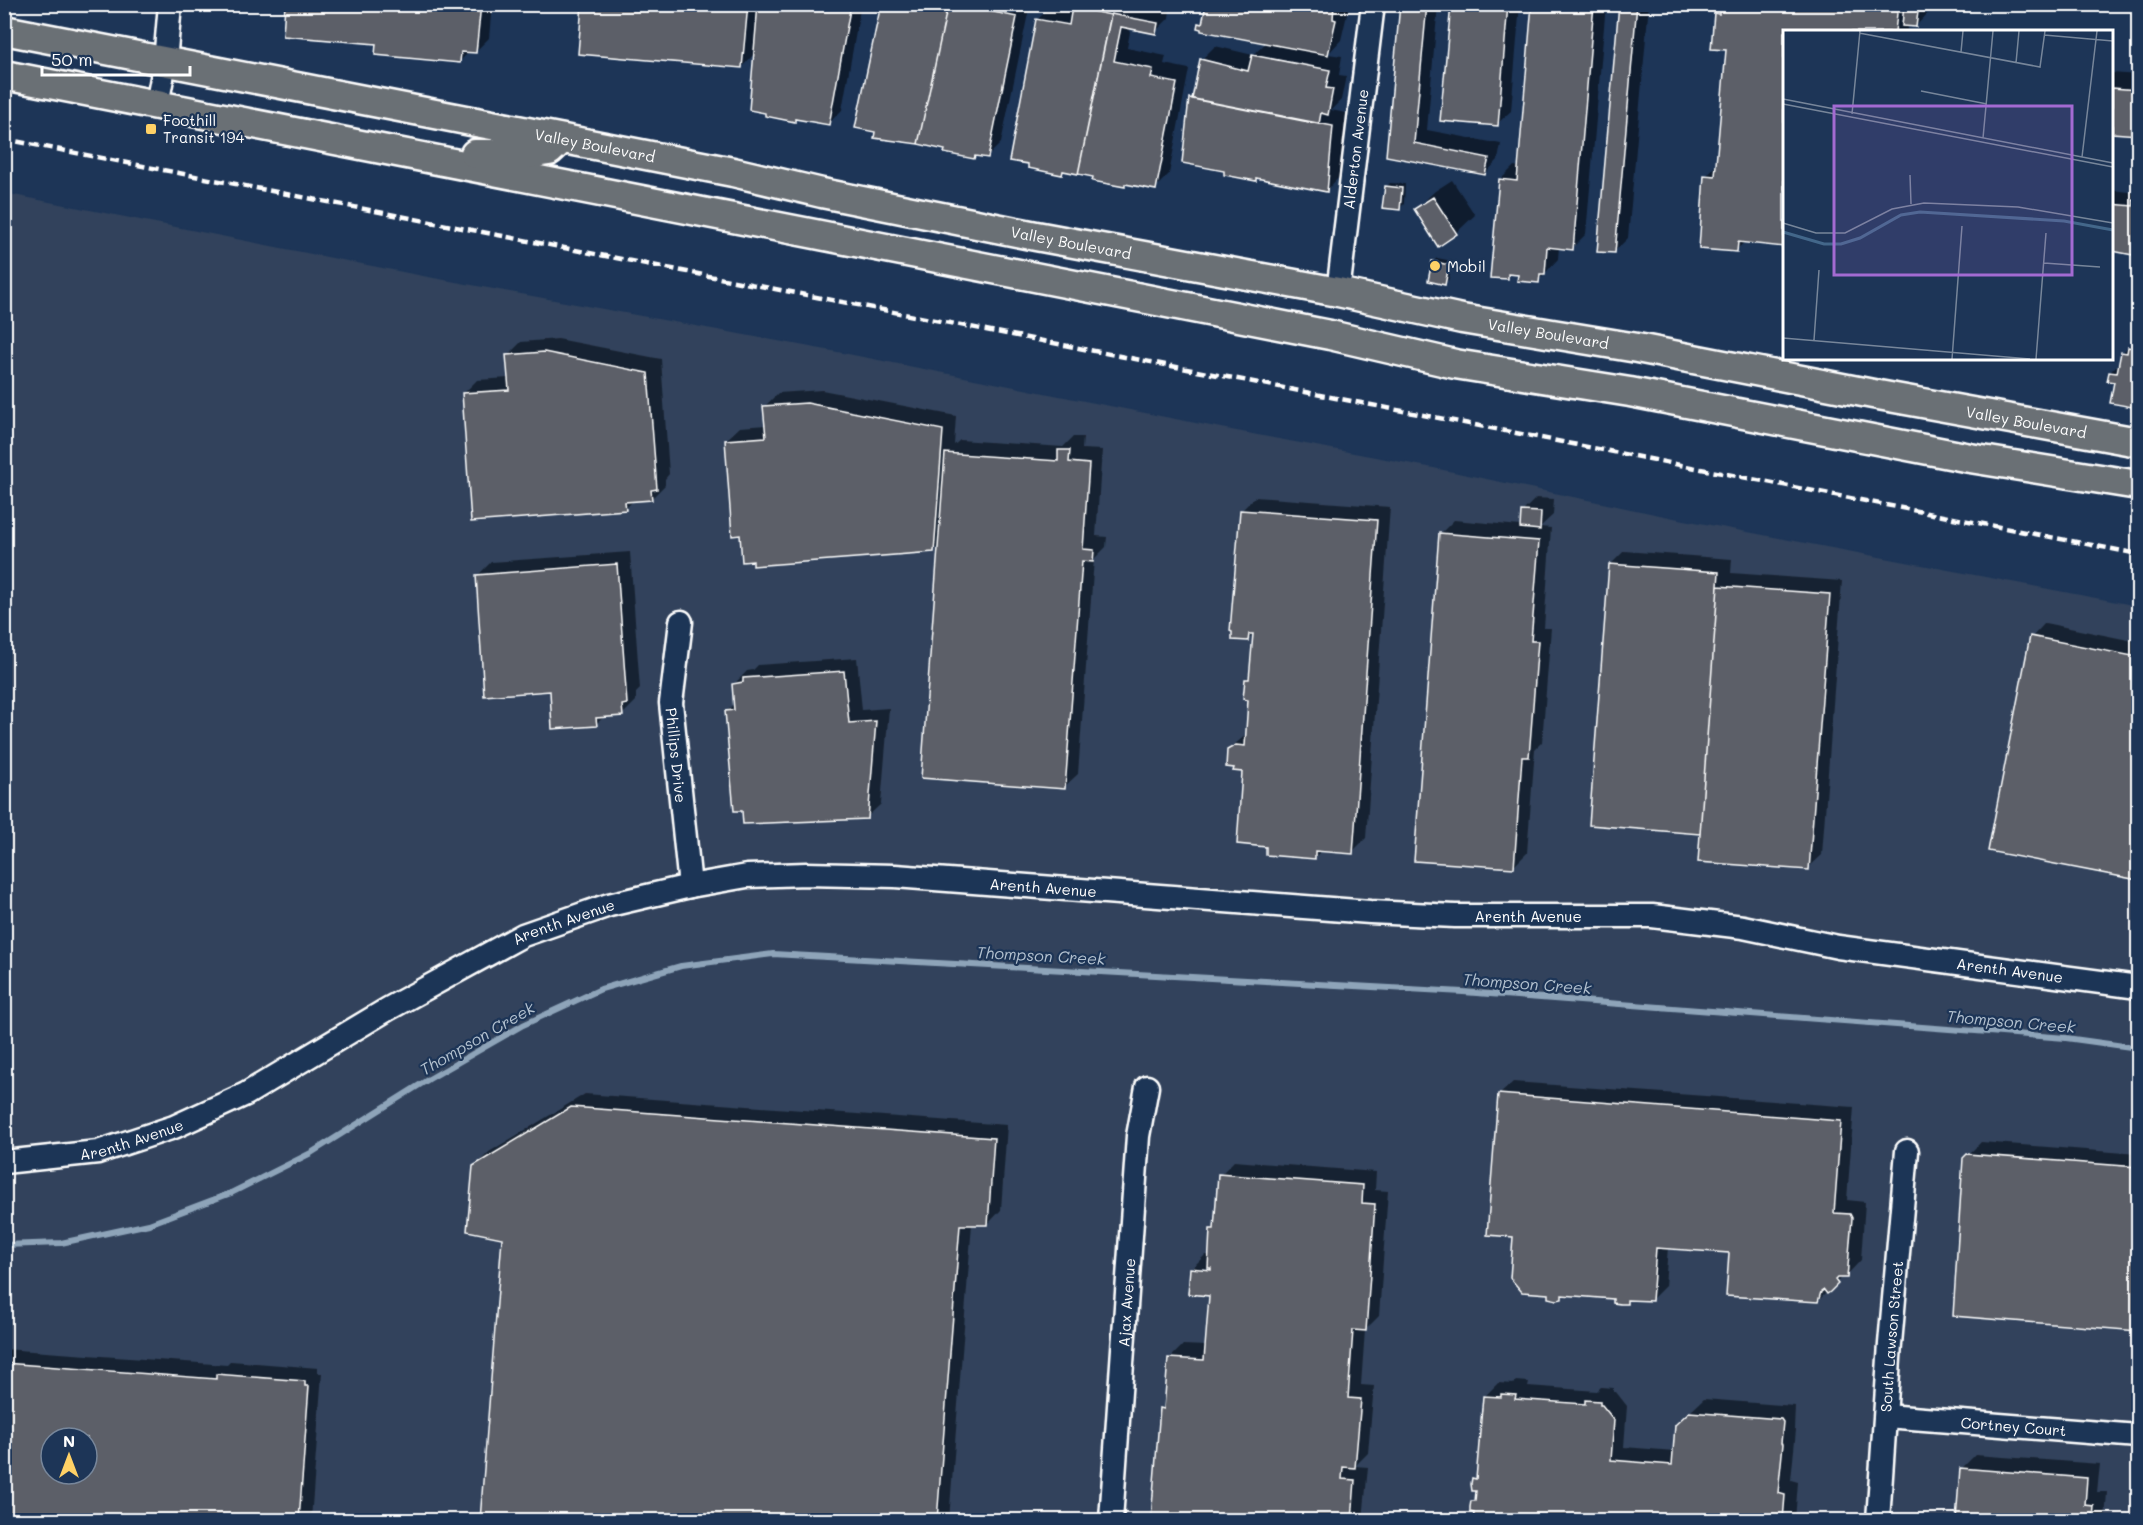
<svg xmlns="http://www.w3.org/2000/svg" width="2143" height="1525" font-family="Mali,sans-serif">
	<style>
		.built { fill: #30425c; fill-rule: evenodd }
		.shadow { fill: #0007; fill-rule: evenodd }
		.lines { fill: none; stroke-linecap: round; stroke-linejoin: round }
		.stream { stroke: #8ea4b9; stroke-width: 6 }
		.building { fill: #5c5f67; stroke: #fff; stroke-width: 1.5; fill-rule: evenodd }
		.minor-casing { stroke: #fff; stroke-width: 27 }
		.major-casing { stroke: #fff; stroke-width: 33 }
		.minor { stroke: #1d3557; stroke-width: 22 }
		.major { stroke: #6b6f74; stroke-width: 28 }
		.rail { stroke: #fff; stroke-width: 4.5; stroke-dasharray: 9 4.5; stroke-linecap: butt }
		.poi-dot { fill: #ffd166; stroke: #1d3557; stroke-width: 2 }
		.labels { text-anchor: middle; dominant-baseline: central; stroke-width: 4.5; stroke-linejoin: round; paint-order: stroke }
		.poi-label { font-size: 15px; fill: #fff; stroke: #1d3557; text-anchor: start }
		.street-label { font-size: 15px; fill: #fff; stroke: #1d3557 }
		.water-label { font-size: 16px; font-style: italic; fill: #b4c2d0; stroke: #1d3557 }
		.inset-river { fill: none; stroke: #43678a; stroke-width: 3 }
		.inset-road { fill: none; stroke: #77869a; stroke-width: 1.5 }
		.view { fill: #a36bd2; fill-opacity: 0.15; stroke: #a36bd2; stroke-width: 3 }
		.inset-edge { fill: none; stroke: #fff; stroke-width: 3 }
	</style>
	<rect width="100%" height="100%" fill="#1d3557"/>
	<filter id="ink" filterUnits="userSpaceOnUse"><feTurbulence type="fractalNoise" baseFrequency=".0167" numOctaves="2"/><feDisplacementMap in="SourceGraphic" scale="12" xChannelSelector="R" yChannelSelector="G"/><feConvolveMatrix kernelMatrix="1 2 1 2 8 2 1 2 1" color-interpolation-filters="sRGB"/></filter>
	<g filter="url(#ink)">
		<path class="built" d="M4,193L423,276L843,353L1221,428L1434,468L1674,518L2138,606V1520H5ZM51,1438H87V1474H51Z"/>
		<path class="shadow" d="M287,4H492L489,38L476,51H470L460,61L378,43Z
			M584,4H861L842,110L828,124L797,118L794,120L755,53L742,67Z
			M882,4H1030L1001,143L987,157L977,155L974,157L947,149Z
			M1077,4H1141L1170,10L1169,18L1155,32L1131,27L1127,48L1166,56L1164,64L1189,69L1169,174L1155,188L1127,183L1124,186L1095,176L1065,170L1061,173L1030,163L1011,159L1038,19L1051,6L1073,10Z
			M1208,4H1346L1349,6L1341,40L1328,54L1342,56L1339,75L1346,76L1341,100L1331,110L1346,113L1340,176L1327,190L1257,177L1255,179L1190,99L1195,94L1201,60L1215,46L1253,55L1267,42L1199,24L1205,18Z
			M1401,4H1438L1427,130L1501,144L1498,160L1485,174L1388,155Z
			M1452,4H1520L1511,111L1497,124Z
			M1534,4H1606L1586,234L1572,248L1559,247L1558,259L1538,281L1520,274L1512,273L1507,278L1500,180L1514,166L1520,167Z
			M1620,4H1649L1628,238L1614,252Z
			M1722,4H1930L1929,12L1916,26L1907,25V32H1784V245L1745,242L1736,250L1706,176L1717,164L1728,49L1715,14L1721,8Z
			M2112,73L2138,75V134L2112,131Z
			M1452,180L1475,215L1456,233L1416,209L1435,191Z
			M1390,183L1405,184L1404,204L1400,208L1386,187Z
			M2112,190L2138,193V255L2112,249Z
			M1437,258L1452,261L1449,279L1445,283L1433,262Z
			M2138,336V399L2132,406L2110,372L2120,362L2122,353Z
			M558,339L661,359L669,474L665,479V485L651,499L634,500L625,509L463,394L477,380L509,378L508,355L521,342Z
			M822,390L956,416L954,445L960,440L1063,447L1073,437H1083L1082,449L1102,450L1096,536L1107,537L1106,547L1094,559L1078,774L1064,787L939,545L934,551L741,534L726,440L740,427L766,425L765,406L778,393Z
			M1255,497L1390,507L1366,838L1352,852L1322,850L1314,858L1268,845L1244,771L1228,750L1247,734L1249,698L1246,679L1251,674L1254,633L1248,639L1241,511Z
			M1536,498L1554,499L1553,515L1540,527L1551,528L1544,628H1551L1542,742L1535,749L1527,853L1513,867L1440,534L1454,520L1521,526L1522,512Z
			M1624,551L1732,559L1731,573L1842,581L1822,855L1808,868L1702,833L1590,824L1610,565Z
			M630,552L640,689L636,693V701L623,714L605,716L596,724L477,576L491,562Z
			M2045,623L2138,642V878L1990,849L2032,637Z
			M857,658L862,710L889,708L881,804L867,817L726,712L735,703L734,684L747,671L753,670L758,665Z
			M1513,1082L1854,1107L1847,1200L1865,1202L1861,1260L1845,1277H1842L1818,1301L1731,1252L1668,1247L1665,1286L1651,1300L1630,1299L1626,1303L1615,1297L1565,1294L1562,1297L1514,1235L1499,1095Z
			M585,1094L1007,1125L1001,1210L988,1224H972L949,1520H481L503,1236L475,1166L489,1152Z
			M1981,1142L2138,1154V1328L1954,1315L1967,1156Z
			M1234,1161L1376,1172L1375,1190L1388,1191L1379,1316L1365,1330L1361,1385L1374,1386L1368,1453L1355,1466L1368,1467L1363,1520H1158L1161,1409L1166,1404L1170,1358L1183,1345L1207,1346L1211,1294L1191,1269L1205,1255L1210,1256L1212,1229L1216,1225L1220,1175ZM1201,1268L1219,1269L1218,1272L1201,1271Z
			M4,1349L227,1365L231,1361L318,1368V1373H322L311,1520H4ZM51,1438H87V1474H51Z
			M1516,1381L1529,1382L1528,1386L1597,1391L1601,1387L1613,1388V1392H1616L1627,1406L1624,1447L1675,1451L1676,1425L1704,1399L1795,1406L1794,1430H1796L1791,1480L1798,1482L1795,1520H1475V1511L1473,1502L1477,1498V1489L1474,1479L1478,1475L1484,1397L1498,1383L1513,1384Z
			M1975,1455L2100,1464L2097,1492H2107L2105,1520H1957L1961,1469Z"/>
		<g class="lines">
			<path class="stream" d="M4,1245L61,1243L149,1224L231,1193L311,1153L429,1079L523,1025L601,989L681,966L773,954L1463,992L2066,1038L2138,1048"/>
		</g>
		<path class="building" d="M285,4H481L476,53L461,52L460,63L375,55L376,44L283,36Z
			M582,4H748L742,68L578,54Z
			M758,4H851L829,125L795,119V122L765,116V113L749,110Z
			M881,4H948L918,144L874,138L875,132L855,128Z
			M948,4H957L1017,17L988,158L975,156L974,159L944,153L945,150L918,144Z
			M1206,4H1334L1333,19L1336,20L1328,55L1201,31V29L1197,28L1198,23L1202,24Z
			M1400,4H1427L1414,143L1489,158L1485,175L1386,156Z
			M1451,4H1508L1498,126L1440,121Z
			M1532,4H1594L1573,250L1547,247L1545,274H1540L1539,283L1517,281L1518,275L1508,274V279L1490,278L1499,179L1517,181Z
			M1619,4H1637L1615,253L1597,252Z
			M1720,4H1898L1895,32H1784V247L1738,242L1737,252L1699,249L1704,175L1715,176L1726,50L1711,49L1714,13L1719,14Z
			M1904,4H1919L1916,27L1902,26Z
			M1072,7L1111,15L1078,174L1063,171L1062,175L1028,168V164L1009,161L1036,19L1069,25Z
			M1111,14L1158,23L1156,34L1121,27L1114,61L1153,69L1151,78L1177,83L1156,190L1125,184V187L1092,181L1093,177L1078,174Z
			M1252,55L1330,70L1326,88L1333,89L1328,115L1321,113L1319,124L1192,99L1200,59L1248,71Z
			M2112,88L2138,90V135L2112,133Z
			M1189,98L1333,126L1327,192L1256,178V181L1224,175V171L1182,163Z
			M1385,186L1402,188L1400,210L1382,208Z
			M1433,197L1457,234L1438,247L1414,209Z
			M2133,200L2138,201V256L2112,251V204L2133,206Z
			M1432,261L1449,265L1445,285L1428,281Z
			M2128,347L2138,349V387L2136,386L2132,407L2110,403L2114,382L2107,381L2109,372L2117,373L2121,352L2127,353Z
			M544,352L648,373L657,489L651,490L652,500L625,502L626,510L471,522L462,393L509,390L506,355Z
			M807,403L943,430L934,552L753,566V561L742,562L740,535L732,536L725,440L766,437L763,406Z
			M1058,450H1070L1069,462L1089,464L1083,549L1094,550L1093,562L1082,561L1065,789L921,778L945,453L1058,461Z
			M1240,510L1377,520L1353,854L1315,851V859L1266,855V847L1237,844L1242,772L1233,771L1234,768L1226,767L1227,750L1236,745L1245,746L1248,700L1243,699L1245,679H1249L1253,634H1249L1248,641L1232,640V632L1230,631Z
			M1521,511L1541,512L1540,530L1520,528Z
			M1439,533L1539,541L1531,641H1538L1529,757H1522L1514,868L1414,861Z
			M617,564L627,704L622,705L623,716L596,718L597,726L552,729L550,691L484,696L476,575Z
			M1609,564L1719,572L1700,834L1589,825Z
			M1718,586L1830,594L1809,870L1698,862Z
			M2030,636L2138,657V880L1988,851Z
			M844,671L849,723L876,721L868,819L743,824L742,811H734L725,711L734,710L732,684L743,682V678Z
			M1498,1094L1841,1121L1834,1213L1850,1214L1852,1218L1847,1278H1837L1835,1280L1838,1284L1830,1292L1827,1294L1824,1290L1821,1292L1818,1302L1726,1296L1729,1253L1656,1248L1652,1301L1627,1300V1304H1620L1613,1303V1299L1562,1295V1299L1557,1300L1548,1298V1294L1522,1292L1510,1278L1513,1237L1487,1235Z
			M571,1107L994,1138L988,1225H960L937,1520H480L502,1238L467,1231L473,1166Z
			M1967,1154L2138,1167V1331L1953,1316L1963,1158Z
			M1218,1174L1363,1185L1362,1203L1375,1204L1366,1331L1353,1330L1348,1398L1361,1399L1355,1468L1343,1467L1342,1479L1355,1480L1352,1520L1151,1519L1160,1408L1164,1409L1168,1358L1204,1360L1209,1296L1188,1294L1190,1268L1211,1270V1268H1208L1210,1229H1214Z
			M4,1363L216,1379V1374L305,1381V1386H309L299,1520H4ZM51,1438H87V1474H51Z
			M1501,1394L1516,1395L1515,1399L1585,1404V1400L1600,1401V1405H1602L1614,1420L1611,1460L1672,1465L1675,1425L1689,1412L1781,1419L1783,1422L1781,1443L1783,1444L1778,1493L1785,1495L1783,1520H1473L1474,1513L1470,1512V1507L1471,1501H1475L1476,1491H1472L1471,1484L1472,1478L1476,1479L1483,1396L1501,1397Z
			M1960,1468L2087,1478L2085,1505L2094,1506L2093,1520H1956Z"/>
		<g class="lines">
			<g class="minor-casing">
				<g id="minor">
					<path d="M157,105L165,62L170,4"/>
					<path id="s1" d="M1338,292L1373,4"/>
					<path id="s2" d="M681,622L671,703L690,886"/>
					<path id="s3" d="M4,1162L98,1152L174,1127L246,1094L388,1009L523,935L609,905L690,886L747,876L806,874L895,876L1370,912L1455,916H1652L1743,927L1838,947L2138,987"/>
					<path id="s4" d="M1886,1416L2138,1436"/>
					<path id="s5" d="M1111,1520L1138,1136L1147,1087"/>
					<path id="s6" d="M1878,1520L1890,1344L1907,1151"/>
				</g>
			</g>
			<g class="major-casing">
				<g id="major">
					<path id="s7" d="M4,30L733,172L822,193L1036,236L1338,292L1462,319L1637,348L1873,394L2138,442"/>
					<path d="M4,75L1330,335L1455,364L1630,392L1970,458L2138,485"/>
					<path d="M475,154H528L549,151L562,139"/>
				</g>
			</g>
			<use href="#minor" class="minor"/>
			<use href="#major" class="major"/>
			<path class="rail" d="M4,139L2138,554"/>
		</g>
	</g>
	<g class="poi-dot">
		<rect x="145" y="123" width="12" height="12" rx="3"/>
		<circle cx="1435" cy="266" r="6"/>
	</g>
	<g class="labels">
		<g class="poi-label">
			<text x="163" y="120">Foothill<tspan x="163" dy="17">Transit 194</tspan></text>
			<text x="1447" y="266">Mobil</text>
		</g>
		<g class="street-label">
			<text stroke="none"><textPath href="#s7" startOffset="602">Valley Boulevard</textPath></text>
			<text stroke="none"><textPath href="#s1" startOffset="144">Alderton Avenue</textPath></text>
			<text stroke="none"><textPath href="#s7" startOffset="1088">Valley Boulevard</textPath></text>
			<text stroke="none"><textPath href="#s7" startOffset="1574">Valley Boulevard</textPath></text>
			<text stroke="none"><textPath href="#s7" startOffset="2060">Valley Boulevard</textPath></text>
			<text stroke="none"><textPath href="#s2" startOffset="134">Phillips Drive</textPath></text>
			<text stroke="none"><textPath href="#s3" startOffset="1102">Arenth Avenue</textPath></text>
			<text stroke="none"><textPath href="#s3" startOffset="1588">Arenth Avenue</textPath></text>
			<text stroke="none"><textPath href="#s3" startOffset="616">Arenth Avenue</textPath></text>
			<text stroke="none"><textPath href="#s3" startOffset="2074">Arenth Avenue</textPath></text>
			<text stroke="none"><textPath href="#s3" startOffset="130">Arenth Avenue</textPath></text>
			<text stroke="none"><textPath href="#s5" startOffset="218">Ajax Avenue</textPath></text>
			<text stroke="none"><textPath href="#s6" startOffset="184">South Lawson Street</textPath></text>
			<text stroke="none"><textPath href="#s4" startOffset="128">Cortney Court</textPath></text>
		</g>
		<g class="water-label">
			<text transform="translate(1041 955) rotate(3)">Thompson Creek</text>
			<text transform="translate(1527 983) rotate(4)">Thompson Creek</text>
			<text transform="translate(2011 1021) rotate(5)">Thompson Creek</text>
			<text transform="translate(477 1038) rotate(-30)">Thompson Creek</text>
		</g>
	</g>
	<g transform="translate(1783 30)">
		<rect width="330" height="330" fill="#1d3557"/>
		<path class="inset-river" d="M0,202L41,214H58L77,208L118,185L137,182L281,191L330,200"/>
		<path class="inset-road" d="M76,3L257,37L262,1M261,5L330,11M178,22L180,1M233,33L236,1M138,61L204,74M0,69L330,133M0,74L330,137M69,84L77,1M200,108L210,1M299,127L314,1M127,145L128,174M0,193L33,203H62L109,179L141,173L235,177L330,193M261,233L317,237M0,308L247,329M31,310L36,240M169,329L179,196M253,329L263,203"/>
		<path class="view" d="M51,76H289V245H51Z"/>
		<rect width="330" height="330" class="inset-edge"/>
	</g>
	<rect width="2143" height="1525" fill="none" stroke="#1d3557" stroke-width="24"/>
	<rect x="12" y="12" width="2119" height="1501" fill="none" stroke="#fff" stroke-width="2" filter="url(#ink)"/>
	<g transform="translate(69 1456)"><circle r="28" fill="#1d3557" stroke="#77869a" stroke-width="1.5"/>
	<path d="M0-4.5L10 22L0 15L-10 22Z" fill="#ffd166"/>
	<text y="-9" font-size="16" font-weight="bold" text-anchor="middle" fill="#ffffff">N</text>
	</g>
	<path d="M42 66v9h148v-9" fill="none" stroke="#ffffff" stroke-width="3"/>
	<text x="51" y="66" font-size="18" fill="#ffffff" stroke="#1d3557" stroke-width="4.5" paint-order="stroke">50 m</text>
</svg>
